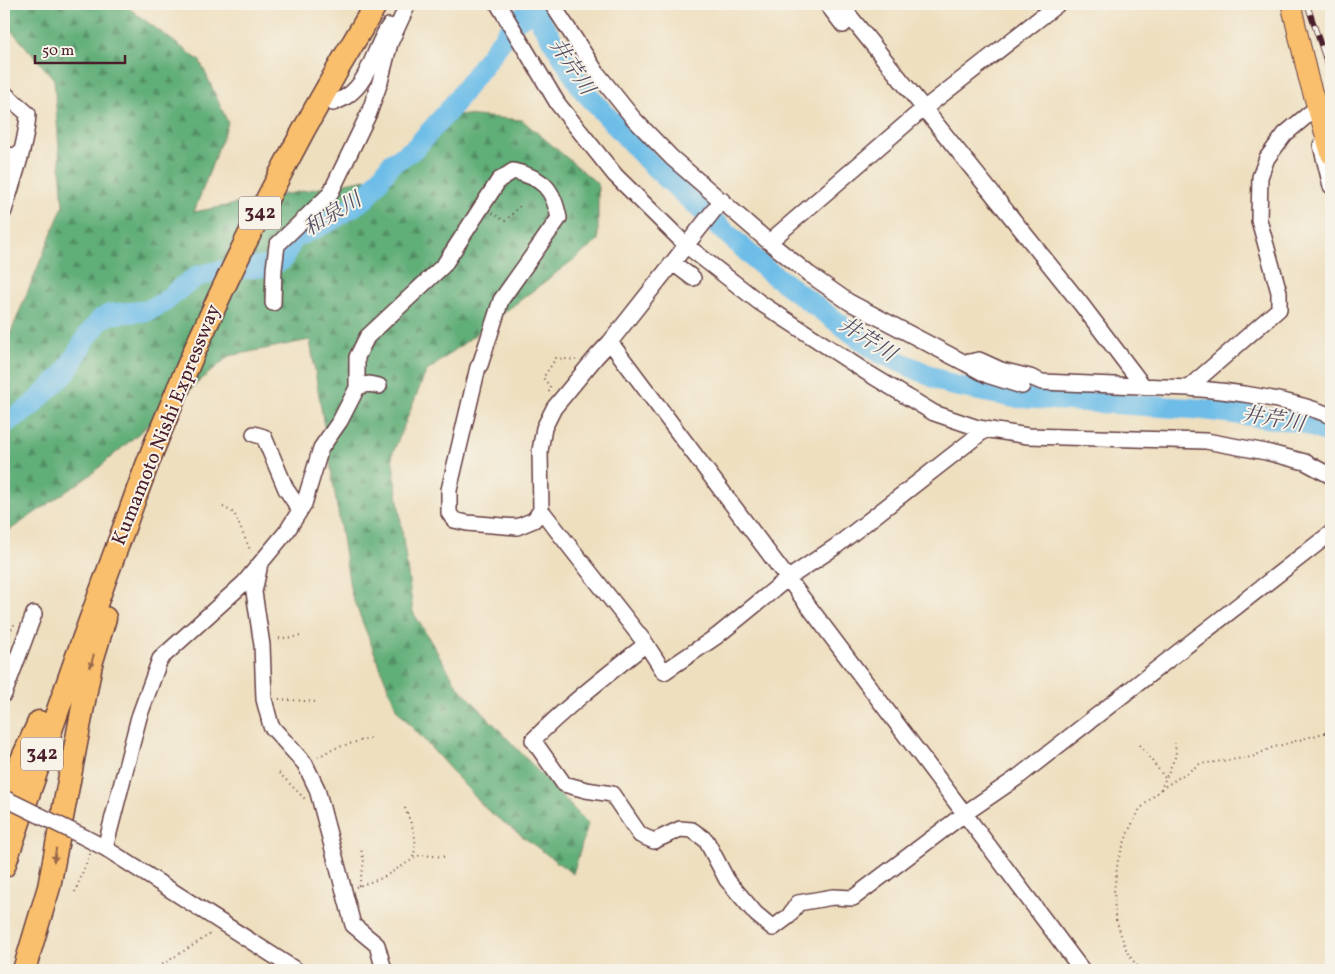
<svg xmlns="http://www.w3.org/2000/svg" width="1335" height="974" font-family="Vollkorn,'Noto Serif JP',serif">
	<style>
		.forest { fill: url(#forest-firs); stroke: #556652 }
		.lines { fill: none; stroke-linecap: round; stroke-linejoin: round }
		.river { stroke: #6dbde8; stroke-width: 21 }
		.minor-casing { stroke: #633c41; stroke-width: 18 }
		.major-casing { stroke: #633c41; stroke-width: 21 }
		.highway-casing { stroke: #633c41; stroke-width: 25 }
		.path { stroke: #633c41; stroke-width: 2; stroke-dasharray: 1 4; stroke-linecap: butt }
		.minor { stroke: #fff; stroke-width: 15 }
		.major { stroke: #f9bf6d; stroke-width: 19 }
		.highway { stroke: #f9bf6d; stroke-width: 22 }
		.rail-casing { stroke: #4a1f2b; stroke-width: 5.5 }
		.rail { stroke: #f7f3e8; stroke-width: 4; stroke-dasharray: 11; stroke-linecap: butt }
		.minor-bridge-casing { stroke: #633c41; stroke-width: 18; stroke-linecap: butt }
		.minor-bridge { stroke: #fff; stroke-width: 15 }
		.oneway { fill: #996749 }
		.labels { text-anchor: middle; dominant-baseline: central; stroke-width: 4; stroke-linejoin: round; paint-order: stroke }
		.shield { fill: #f7f3e8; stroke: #7e5f64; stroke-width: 1 }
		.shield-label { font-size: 19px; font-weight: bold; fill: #4a1f2b }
		.street-label { font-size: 20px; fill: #4a1f2b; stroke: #f7f3e8 }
		.water-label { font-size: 21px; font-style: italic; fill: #544e64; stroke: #f7f3e8 }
	</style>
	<defs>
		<pattern id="forest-firs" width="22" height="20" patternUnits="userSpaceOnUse" patternTransform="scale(1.25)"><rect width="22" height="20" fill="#60ae78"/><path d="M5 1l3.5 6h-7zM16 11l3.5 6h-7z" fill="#518d63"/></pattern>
	</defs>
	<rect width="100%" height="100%" fill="#f7f3e8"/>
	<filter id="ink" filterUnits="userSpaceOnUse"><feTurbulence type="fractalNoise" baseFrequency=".02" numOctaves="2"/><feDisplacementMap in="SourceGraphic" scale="10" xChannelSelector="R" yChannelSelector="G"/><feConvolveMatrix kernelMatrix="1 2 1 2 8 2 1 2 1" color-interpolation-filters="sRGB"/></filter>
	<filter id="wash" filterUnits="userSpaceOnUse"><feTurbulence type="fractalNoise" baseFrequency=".0096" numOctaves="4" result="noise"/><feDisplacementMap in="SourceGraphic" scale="20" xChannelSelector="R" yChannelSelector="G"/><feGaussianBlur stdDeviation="1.12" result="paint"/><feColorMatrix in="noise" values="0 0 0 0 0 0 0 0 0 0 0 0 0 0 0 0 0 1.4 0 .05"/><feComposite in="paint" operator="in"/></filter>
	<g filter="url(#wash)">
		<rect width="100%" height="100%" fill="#eedfbf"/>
		<path class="forest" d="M4,4H123L200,61L228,123L194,212L392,174L453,114L522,120L598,184V241L426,372L392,455L413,612L457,685L588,824L573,874L487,810L397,710L351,593L310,340L229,356L89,476L4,534V349L63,206L54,79L4,22Z"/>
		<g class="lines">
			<path class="river" d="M530,4L583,90L650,163L767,270L878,352L951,385L1012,397L1199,409L1301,422L1331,434
				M4,424L29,408L66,372L86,338L101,319L111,314L147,311L163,303L183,286L198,276L220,271L269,266L282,260L294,238L332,220L366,198L391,164L414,149L450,109L516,21L534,9"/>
		</g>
	</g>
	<g filter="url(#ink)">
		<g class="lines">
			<g class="minor-casing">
				<path id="minor" d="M498,4L558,104L615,175L687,246L759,302L866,372L934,413L978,428L1028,436L1206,441L1266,452L1305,462L1331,476
					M552,4L597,73L633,118L672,158L769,242L916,115L1058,4
					M827,4L843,25
					M840,4L1081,304L1144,387
					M4,93L28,114C26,147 13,179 4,211
					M333,103C338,101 343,99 347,96C370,81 374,47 389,26
					M1319,112L1310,113L1285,134L1267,158L1260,177L1259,220L1279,292V309L1188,388C1229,391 1294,399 1331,416
					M1321,145L1331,186
					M4,156L21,155
					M722,200L610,342L596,357L554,408L544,428L540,451L541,510L646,644L664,672L717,636L787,579L835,547L986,429
					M769,242L809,274L849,302L965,363L979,360L1001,370L1030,377L1042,382L1188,388
					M673,263L693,278
					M273,303L274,269L277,245L330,194L369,113L380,82L390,43L408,4
					M610,342L1082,970
					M965,363L987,375L1022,386
					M357,387L369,384L379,386
					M254,434L264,437L286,489L300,510
					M259,569L254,592L262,645L264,699L271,726L305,764L317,789L353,925L377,945L384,970
					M646,644C607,675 568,705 533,740L564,784L586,790L612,794L640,835L654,841L680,829L692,830L706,840L727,880L756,914L773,928L789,916L798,903L833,897L853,898L964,814L1018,777L1331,533
					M4,694L34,614
					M82,836L105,848L296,970
					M105,848L139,717L160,659L244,583L287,531L304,504L321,448L340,421L357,388V357L367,337L444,265L499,180L513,171C543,178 553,188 559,218L501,300L480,365L478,367L449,490V513L454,520L467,523L517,527L534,520L541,510"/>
			</g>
			<g class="major-casing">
				<path id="major" d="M1291,4L1308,77L1331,155"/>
			</g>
			<g class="highway-casing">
				<path id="highway" d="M4,799L39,722
					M4,866C41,756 80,646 121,536C134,501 146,465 161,430C221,282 294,140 376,4
					M24,970L49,887L91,664L105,618"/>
			</g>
			<path class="path" d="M492,213L505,221L520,206
				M549,392L550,386L543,378L556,358L576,360
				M223,507L234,513L251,552
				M274,639L302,636
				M4,642L9,636L13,625H16
				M279,699L318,702
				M1140,745L1165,778
				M318,757L332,749L370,738
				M279,773L306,800
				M1161,789L1200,764L1252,757L1271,748L1331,731
				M405,808C412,827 420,840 412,860
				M359,886L364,862L361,849
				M356,887L382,878L420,855L447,857
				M75,892L90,854
				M154,970L212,933
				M1140,970L1127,952L1115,917L1114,890L1118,860L1129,830L1140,809L1161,789L1176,755L1175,743"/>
			<use href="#minor" class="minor"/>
			<use href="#major" class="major"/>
			<use href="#highway" class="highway"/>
			<g class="rail-casing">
				<path id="rail" d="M1307,4L1331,75"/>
			</g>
			<use href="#rail" class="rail"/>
			<g class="minor-bridge-casing">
				<path id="minor-bridge" d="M4,798L82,836"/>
			</g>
			<use href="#minor-bridge" class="minor-bridge"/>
		</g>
		<defs><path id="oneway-solid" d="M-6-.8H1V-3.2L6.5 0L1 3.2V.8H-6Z" transform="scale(1.25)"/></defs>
		<g class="oneway">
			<use href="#oneway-solid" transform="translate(92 661) rotate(105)"/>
			<use href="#oneway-solid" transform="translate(55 855) rotate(100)"/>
		</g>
	</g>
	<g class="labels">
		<g class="shield">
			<rect x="239" y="196.5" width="42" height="33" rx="4"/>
			<rect x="21" y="737.5" width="42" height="33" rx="4"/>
		</g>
		<g class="shield-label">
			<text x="260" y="213">342</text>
			<text x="42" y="754">342</text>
		</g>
		<g class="street-label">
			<text transform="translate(167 425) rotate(-68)">Kumamoto Nishi Expressway</text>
		</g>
		<g class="water-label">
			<text transform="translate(571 67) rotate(56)">井芹川</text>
			<text transform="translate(333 215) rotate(-31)">和泉川</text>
			<text transform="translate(867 340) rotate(33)">井芹川</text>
			<text transform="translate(1273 420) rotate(10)">井芹川</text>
		</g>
	</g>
	<rect width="1335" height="974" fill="none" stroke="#f7f3e8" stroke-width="20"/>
	<path d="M35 55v8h90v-8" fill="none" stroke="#4a1f2b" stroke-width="2.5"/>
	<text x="42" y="55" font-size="15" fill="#4a1f2b" stroke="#f7f3e8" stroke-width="4" paint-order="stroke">50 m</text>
</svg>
